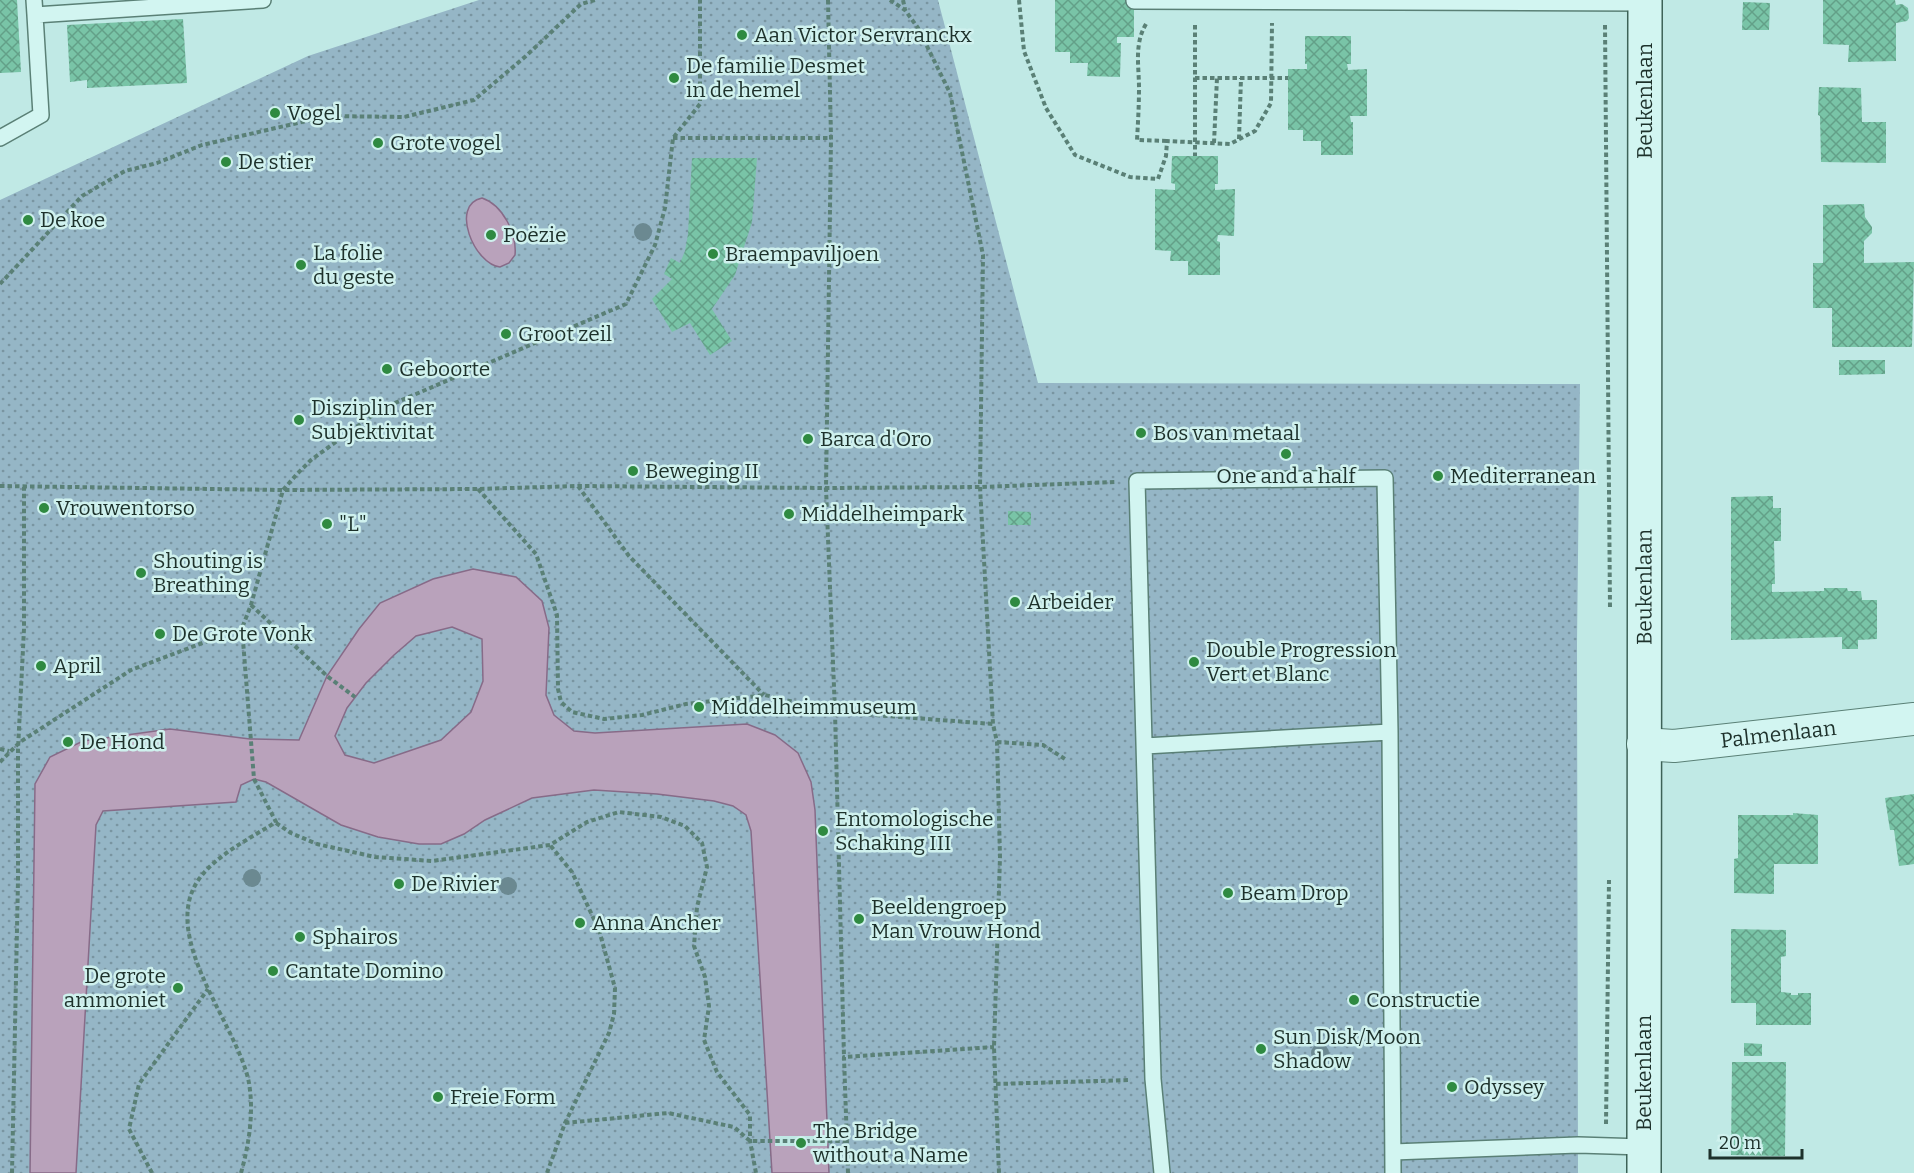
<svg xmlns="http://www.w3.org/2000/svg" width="1914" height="1173" font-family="Bitter,serif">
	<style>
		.park { fill: url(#park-dots) }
		.water { fill: #b9a2bb; stroke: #876b88; stroke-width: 1.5; fill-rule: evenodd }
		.pier { fill: #c0e9e5 }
		.building { fill: url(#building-cross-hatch) }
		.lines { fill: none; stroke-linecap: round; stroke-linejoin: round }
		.lane-casing { stroke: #5a8076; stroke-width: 18 }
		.street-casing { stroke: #5a8076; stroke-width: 34 }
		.secondary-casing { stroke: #3d6257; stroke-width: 36 }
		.path { stroke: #5a8076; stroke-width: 4; stroke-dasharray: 4.5 3; stroke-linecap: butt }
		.lane { stroke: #d2f5f1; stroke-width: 15 }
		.street { stroke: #d2f5f1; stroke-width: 32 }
		.secondary { stroke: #d2f5f1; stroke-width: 33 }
		.tree { fill: #6b8991 }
		.poi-dot { fill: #2f8a41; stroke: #cff1ee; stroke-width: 2 }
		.labels { text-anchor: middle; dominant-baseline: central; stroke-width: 5; stroke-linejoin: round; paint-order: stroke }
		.poi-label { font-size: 21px; fill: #1d312b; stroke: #cff1ee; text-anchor: start }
		.street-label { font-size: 21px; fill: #1d312b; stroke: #cff1ee }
	</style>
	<defs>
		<pattern id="park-dots" width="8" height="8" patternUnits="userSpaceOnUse" patternTransform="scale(1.5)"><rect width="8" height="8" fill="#95b6c6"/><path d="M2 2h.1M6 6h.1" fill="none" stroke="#7995a1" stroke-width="1.8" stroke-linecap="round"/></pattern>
		<pattern id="building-cross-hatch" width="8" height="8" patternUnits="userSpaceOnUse" patternTransform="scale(1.5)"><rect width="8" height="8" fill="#79c4a7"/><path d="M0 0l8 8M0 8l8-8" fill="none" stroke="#63a088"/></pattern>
	</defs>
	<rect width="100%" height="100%" fill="#c0e9e5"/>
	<path class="park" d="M479,0H938L1038,383L1580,384L1577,643L1578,1173H0V200L308,56Z"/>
	<path class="water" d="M482,198C503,205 517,234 515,255L509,263L500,267C475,265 449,205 482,198Z
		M473,569L516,577L542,601L549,628L546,695L554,715L574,731L595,733L747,724L775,735L798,753L811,782L815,810L829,1173H772L751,831L746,815L733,806L714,801L657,794L594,790L532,798L485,820L464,834L441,844H419L378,837L341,825L266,782L254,779L241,785L236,802L103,811L96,825L76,1173H30L35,784L50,757L83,741L170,729L250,739L299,740L327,676L359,629L380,603L433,579ZM452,627L482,639L483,681L471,712L441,740L374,763L345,755L335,736L347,708L366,683L394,655L416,636Z"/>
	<path class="pier" d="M775,1136H828L827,1146H775Z"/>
	<path class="building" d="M0,0H17L21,72L0,73Z
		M1055,0H1134V37H1117V43H1121L1120,77L1087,76L1088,63H1070V52H1055Z
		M1823,0H1895L1896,5L1902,4L1908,8L1909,18L1907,21L1896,23V61L1848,62L1849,45L1823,44Z
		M1743,2L1770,3L1769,30H1742Z
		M183,19L187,83L87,88V80L70,82L67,25Z
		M1305,36H1351V64H1347L1348,70L1367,69V116H1350L1351,122H1353V155H1321V141H1303V130H1288V69H1307V64H1305Z
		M1819,87L1861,88L1862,122H1886V163L1821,162L1820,116L1818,115Z
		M1172,156H1218V184H1215V190L1235,189L1234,236L1218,235L1217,241L1220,242V275H1188V261H1170L1171,251L1155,250V189L1175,190V184L1171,183Z
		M692,158H757L752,222L735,275L712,309L732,341L710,355L690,323L672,332L652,299L672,279L664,274L671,258L680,263L685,251L688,234Z
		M1864,204L1865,217L1872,227V233L1864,241V263L1914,262L1912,347H1832V308H1813V263H1823V205Z
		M1839,360H1885V374L1839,375Z
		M1773,496V508H1781V541H1774L1775,584H1772V592L1824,591V588H1847L1848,591H1861L1862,600H1877V639L1858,640V649H1842V637L1731,640V497Z
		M1008,511L1031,512V525H1008Z
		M1914,794V864L1899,866L1894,830H1890L1885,798Z
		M1793,813L1818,815V864H1774V894L1734,893V859L1738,858V815H1793Z
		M1731,929L1786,930V956L1781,957V992L1791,993V995H1798V993H1811V1025H1756V1003H1731Z
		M1744,1043L1762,1044V1056H1744Z
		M1732,1062H1786L1785,1156L1731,1155Z"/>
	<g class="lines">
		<g class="lane-casing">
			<path id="lane" d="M34,0L35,15
				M1134,1L1645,3
				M0,138L41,115L35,15L263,0
				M1145,746L1390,732
				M1393,1152L1578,1145L1643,1147
				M1162,1173L1153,1079L1137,481L1385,478L1390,732L1393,1173"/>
		</g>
		<g class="street-casing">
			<g id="street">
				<path id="s1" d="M1643,744L1674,746L1914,719"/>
			</g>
		</g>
		<g class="secondary-casing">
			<g id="secondary">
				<path id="s2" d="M1644,1173L1645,0"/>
			</g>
		</g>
		<path class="path" d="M828,0L831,138L826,488L835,712L844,1057
			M890,0L905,10L918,28L950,93L983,255L980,487L993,724L997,742L1000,857L994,1047L999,1173
			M903,0L905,9
			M1019,0L1024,51L1046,108L1075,155L1130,177L1158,179L1166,156L1167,141L1230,144L1255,131L1271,103L1272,23
			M1146,24C1134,44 1139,66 1139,88C1139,105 1138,123 1137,140L1167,141
			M1195,25V156
			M1605,25L1610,608
			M1195,78H1288
			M673,138H831
			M1239,139L1241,78
			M1214,143L1217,78
			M0,284L82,196L125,171L157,163L202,145L328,116L404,117L474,100L526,56L581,4L595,0
			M0,486L283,490L477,489L578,486L826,488L980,487L1115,482
			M578,486L629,556L764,695
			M478,489L536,554L557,615L558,689L561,702L572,712L604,719L642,715L686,704L765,695L835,712L993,724
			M251,605L327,676L355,697
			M997,742L1043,745L1065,759
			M0,749L9,751
			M0,762L20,742L131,670L242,628
			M276,823L291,833L317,844L375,857L432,861L550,845L587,822L619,812L661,817L685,826L702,843L707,867L697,907L694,946L705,977L709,1006L704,1040L717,1072L750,1115V1141L756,1173
			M996,1084L1131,1080
			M565,1123L668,1113L734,1127L750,1141H847
			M1606,1124L1609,880
			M12,1173L18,880V749L24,629V487
			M152,1173L129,1129L139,1084L208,989
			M241,1173C249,1144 254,1113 249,1083C238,1025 158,937 199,879C216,855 251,838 276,822L254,779L242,628L251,605L283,490L297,474L311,460L381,409L626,304L655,245L665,208L673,138L700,104V0
			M547,1173L565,1123L609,1033L614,1014L615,988L599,930L572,872L550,845
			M848,1173L844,1057L994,1047"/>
		<use href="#lane" class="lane"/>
		<use href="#street" class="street"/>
		<use href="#secondary" class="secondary"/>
	</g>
	<g class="tree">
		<circle cx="643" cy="232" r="9"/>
		<circle cx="252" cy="878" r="9"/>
		<circle cx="508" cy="886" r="9"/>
		<circle cx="1320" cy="1053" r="9"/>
	</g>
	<g class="poi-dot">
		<circle cx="742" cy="35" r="6"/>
		<circle cx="674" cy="78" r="6"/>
		<circle cx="275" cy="113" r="6"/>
		<circle cx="378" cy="143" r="6"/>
		<circle cx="226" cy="162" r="6"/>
		<circle cx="28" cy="220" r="6"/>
		<circle cx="491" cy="235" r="6"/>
		<circle cx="713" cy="254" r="6"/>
		<circle cx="301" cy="265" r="6"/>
		<circle cx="506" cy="334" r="6"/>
		<circle cx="387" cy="369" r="6"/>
		<circle cx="299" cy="420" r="6"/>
		<circle cx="1141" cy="433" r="6"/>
		<circle cx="808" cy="439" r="6"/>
		<circle cx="1286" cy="454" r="6"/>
		<circle cx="633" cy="471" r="6"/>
		<circle cx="1438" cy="476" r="6"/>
		<circle cx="44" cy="508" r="6"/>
		<circle cx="789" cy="514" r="6"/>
		<circle cx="327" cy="524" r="6"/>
		<circle cx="141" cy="573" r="6"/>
		<circle cx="1015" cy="602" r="6"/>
		<circle cx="160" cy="634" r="6"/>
		<circle cx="1194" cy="662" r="6"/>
		<circle cx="41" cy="666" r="6"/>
		<circle cx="699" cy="707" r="6"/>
		<circle cx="68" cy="742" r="6"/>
		<circle cx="823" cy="831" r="6"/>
		<circle cx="399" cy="884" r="6"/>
		<circle cx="1228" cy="893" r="6"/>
		<circle cx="859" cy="919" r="6"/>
		<circle cx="580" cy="923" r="6"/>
		<circle cx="300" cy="937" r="6"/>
		<circle cx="273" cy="971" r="6"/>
		<circle cx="178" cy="988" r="6"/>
		<circle cx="1354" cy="1000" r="6"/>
		<circle cx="1261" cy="1049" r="6"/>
		<circle cx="1452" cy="1087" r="6"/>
		<circle cx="438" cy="1097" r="6"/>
		<circle cx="801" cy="1143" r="6"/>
	</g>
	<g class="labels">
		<g class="poi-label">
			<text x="754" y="35">Aan Victor Servranckx</text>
			<text x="686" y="66">De familie Desmet<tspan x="686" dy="24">in de hemel</tspan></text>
			<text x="287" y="113">Vogel</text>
			<text x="390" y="143">Grote vogel</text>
			<text x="238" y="162">De stier</text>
			<text x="40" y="220">De koe</text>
			<text x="503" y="235">Poëzie</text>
			<text x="313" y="253">La folie<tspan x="313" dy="24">du geste</tspan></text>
			<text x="725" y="254">Braempaviljoen</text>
			<text x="518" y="334">Groot zeil</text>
			<text x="399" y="369">Geboorte</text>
			<text x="311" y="408">Disziplin der<tspan x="311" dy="24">Subjektivitat</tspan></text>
			<text x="1153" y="433">Bos van metaal</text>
			<text x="820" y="439">Barca d'Oro</text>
			<text x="645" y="471">Beweging II</text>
			<text x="1286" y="476" text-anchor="middle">One and a half</text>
			<text x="1450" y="476">Mediterranean</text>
			<text x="56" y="508">Vrouwentorso</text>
			<text x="801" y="514">Middelheimpark</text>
			<text x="339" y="524">"L"</text>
			<text x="153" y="561">Shouting is<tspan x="153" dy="24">Breathing</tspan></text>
			<text x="1027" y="602">Arbeider</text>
			<text x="172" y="634">De Grote Vonk</text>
			<text x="1206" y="650">Double Progression<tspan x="1206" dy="24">Vert et Blanc</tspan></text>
			<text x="53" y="666">April</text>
			<text x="711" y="707">Middelheimmuseum</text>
			<text x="80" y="742">De Hond</text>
			<text x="835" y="819">Entomologische<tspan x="835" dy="24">Schaking III</tspan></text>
			<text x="411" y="884">De Rivier</text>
			<text x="1240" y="893">Beam Drop</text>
			<text x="871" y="907">Beeldengroep<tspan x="871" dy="24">Man Vrouw Hond</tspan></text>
			<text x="592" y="923">Anna Ancher</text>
			<text x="312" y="937">Sphairos</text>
			<text x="285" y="971">Cantate Domino</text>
			<text x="166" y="976" text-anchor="end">De grote<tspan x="166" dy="24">ammoniet</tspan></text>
			<text x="1366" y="1000">Constructie</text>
			<text x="1273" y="1037">Sun Disk/Moon<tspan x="1273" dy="24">Shadow</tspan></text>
			<text x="1464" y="1087">Odyssey</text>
			<text x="450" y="1097">Freie Form</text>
			<text x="813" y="1131">The Bridge<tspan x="813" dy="24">without a Name</tspan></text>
		</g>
		<g class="street-label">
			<text stroke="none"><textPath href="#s2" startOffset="1072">Beukenlaan</textPath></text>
			<text stroke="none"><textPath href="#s2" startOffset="586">Beukenlaan</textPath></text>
			<text stroke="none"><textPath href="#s1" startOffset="136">Palmenlaan</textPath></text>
			<text stroke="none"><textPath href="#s2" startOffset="100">Beukenlaan</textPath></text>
		</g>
	</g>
	<path d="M1710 1149v9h92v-9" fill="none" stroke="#1d312b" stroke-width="3"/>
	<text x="1719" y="1149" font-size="18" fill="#1d312b" stroke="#cff1ee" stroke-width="4.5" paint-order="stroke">20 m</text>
</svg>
